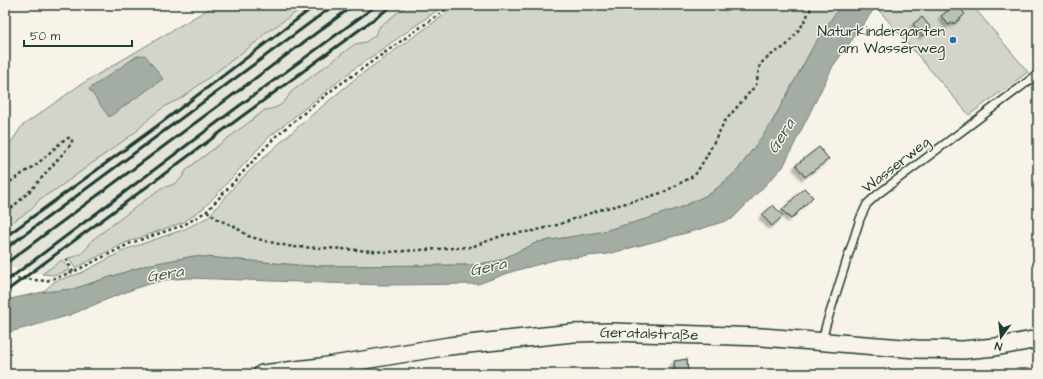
<svg xmlns="http://www.w3.org/2000/svg" width="1043" height="379" font-family="'Architects Daughter',sans-serif">
	<style>
		.built { fill: #e5e4d9 }
		.green { fill: #d3d5ca; stroke: #79897f }
		.water { fill: #a4ada3; stroke: #6f8077 }
		.building { fill: #bbc1b6; stroke: #1f3d34; filter: url(#shadow) }
		.lines { fill: none; stroke-linecap: round; stroke-linejoin: round }
		.service-casing { stroke: #1f3d34; stroke-width: 10 }
		.tertiary-casing { stroke: #1f3d34; stroke-width: 20 }
		.path { stroke: #1f3d34; stroke-width: 2.5; stroke-dasharray: 3 3; stroke-linecap: butt }
		.service { stroke: #f7f3e8; stroke-width: 7 }
		.tertiary { stroke: #f7f3e8; stroke-width: 17 }
		.rail { stroke: #1f3d34; stroke-width: 3 }
		.poi-dot { fill: #1f6fb2; stroke: #f7f3e8; stroke-width: 1.5 }
		.labels { text-anchor: middle; dominant-baseline: central; stroke-width: 3; stroke-linejoin: round; paint-order: stroke }
		.poi-label { font-size: 15px; fill: #1f3d34; stroke: #f7f3e8; text-anchor: end }
		.street-label { font-size: 15px; fill: #1f3d34; stroke: #f7f3e8 }
		.water-label { font-size: 16px; font-style: italic; fill: #405950; stroke: #f7f3e8 }
	</style>
	<defs>
		<filter id="shadow"><feDropShadow dx="-3.5" dy="3.5" stdDeviation="1" flood-color="#0004"/></filter>
	</defs>
	<rect width="100%" height="100%" fill="#f7f3e8"/>
	<filter id="ink" filterUnits="userSpaceOnUse"><feTurbulence type="fractalNoise" baseFrequency=".025" numOctaves="2"/><feDisplacementMap in="SourceGraphic" scale="8" xChannelSelector="R" yChannelSelector="G"/><feConvolveMatrix kernelMatrix="1 2 1 2 8 2 1 2 1" color-interpolation-filters="sRGB"/></filter>
	<g filter="url(#ink)">
		<path class="built" d="M306,5H408L380,26L375,35L366,42L355,44L291,92L286,101L276,109L265,111L187,169L182,179L172,186L161,188L92,240L87,249L76,257L62,260L42,274L5,266V227L32,209L40,199L58,188L137,131L143,123L170,103L180,99L259,40L265,33L282,22Z"/>
		<path class="green" d="M215,5H306L282,22L265,33L259,40L180,99C164,105 148,118 137,131L58,188L40,199L32,209L5,227V151L22,126L80,85Z
			M408,5H445L354,69L269,137L205,207L184,222L125,243L75,268L68,258C81,256 86,251 92,240L161,188C175,185 180,182 187,169L265,110C279,108 284,104 291,92L355,44L366,42L375,35L380,26Z
			M458,5H841L814,45L771,124L737,171L711,193L682,207L646,219L600,232L538,242L498,261L472,265L309,266L194,256L147,265L73,289L43,292L55,281L81,273L127,249L185,229L208,217L239,181L263,158L300,125L356,78Z
			M881,5H972L1028,72L969,115L878,9Z
			M62,260L70,270L54,275L42,274Z"/>
		<path class="water" d="M841,5H877L833,66L783,167L732,219L697,230L608,254L558,259L514,271L478,284L382,285L189,278L164,280L139,287L108,299L70,315L29,327L5,333V298L10,299L43,292L73,289L147,265L194,256L309,266L472,265L498,261L538,242L600,232L646,219L682,207L711,193L737,171L771,124L814,45Z
			M145,55L163,79L109,117L89,89L137,56Z"/>
		<path class="building" d="M955,5H957L965,14L954,24L953,22L949,25L941,16Z
			M922,17L931,28L923,36L913,24Z
			M819,147L829,159L805,177L796,165Z
			M804,188L813,197L791,219L782,210Z
			M773,205L783,216L772,226L762,215Z
			M687,359L688,372L675,373L674,361Z"/>
		<g class="lines">
			<g class="service-casing">
				<path id="service" d="M822,341L826,325L860,219L867,204L878,194L1038,74"/>
			</g>
			<g class="tertiary-casing">
				<g id="tertiary">
					<path id="s1" d="M262,374L321,367L449,346L573,333L611,332L762,337L916,349L963,350L995,347L1038,339"/>
				</g>
			</g>
			<path class="path" d="M5,185L36,165L66,138H69L72,139V143L32,189L5,214
				M207,211L219,220L234,226L248,236L265,241L293,247L327,248L387,252L471,247L504,235L533,231L557,225L599,210L642,199L664,192L695,175L705,159L725,121L756,85L760,64L771,55L786,46L801,27L813,5
				M66,259L73,272
				M5,277L46,281L73,272L131,243L184,225L207,211L276,136L332,90L452,5"/>
			<use href="#service" class="service"/>
			<use href="#tertiary" class="tertiary"/>
			<path class="rail" d="M5,237L157,126L316,5
				M5,249L334,5
				M5,264L354,5
				M5,282L235,109L377,5
				M5,292L241,117L393,5"/>
		</g>
	</g>
	<circle class="poi-dot" cx="953" cy="40" r="4"/>
	<g class="labels">
		<g class="poi-label">
			<text x="945" y="31">Naturkindergarten<tspan x="945" dy="17">am Wasserweg</tspan></text>
		</g>
		<g class="street-label">
			<text transform="translate(896 165) rotate(-38)">Wasserweg</text>
			<text stroke="none"><textPath href="#s1" startOffset="390">Geratalstraße</textPath></text>
		</g>
		<g class="water-label">
			<text transform="translate(781 136) rotate(-58)">Gera</text>
			<text transform="translate(488 267) rotate(-12)">Gera</text>
			<text transform="translate(165 274) rotate(-10)">Gera</text>
		</g>
	</g>
	<rect width="1043" height="379" fill="none" stroke="#f7f3e8" stroke-width="20"/>
	<rect x="10" y="10" width="1023" height="359" fill="none" stroke="#1f3d34" stroke-width="1.5" filter="url(#ink)"/>
	<g transform="translate(1001 337) rotate(195)" stroke="#f7f3e8" stroke-width="3" paint-order="stroke">
	<path d="M0-3L7 15L0 10L-7 15Z" fill="#1f3d34"/>
	<text y="-6" font-size="11" font-weight="bold" text-anchor="middle" fill="#1f3d34">N</text>
	</g>
	<path d="M24 40v6h108v-6" fill="none" stroke="#1f3d34" stroke-width="2"/>
	<text x="30" y="40" font-size="12" fill="#1f3d34" stroke="#f7f3e8" stroke-width="3" paint-order="stroke">50 m</text>
</svg>
